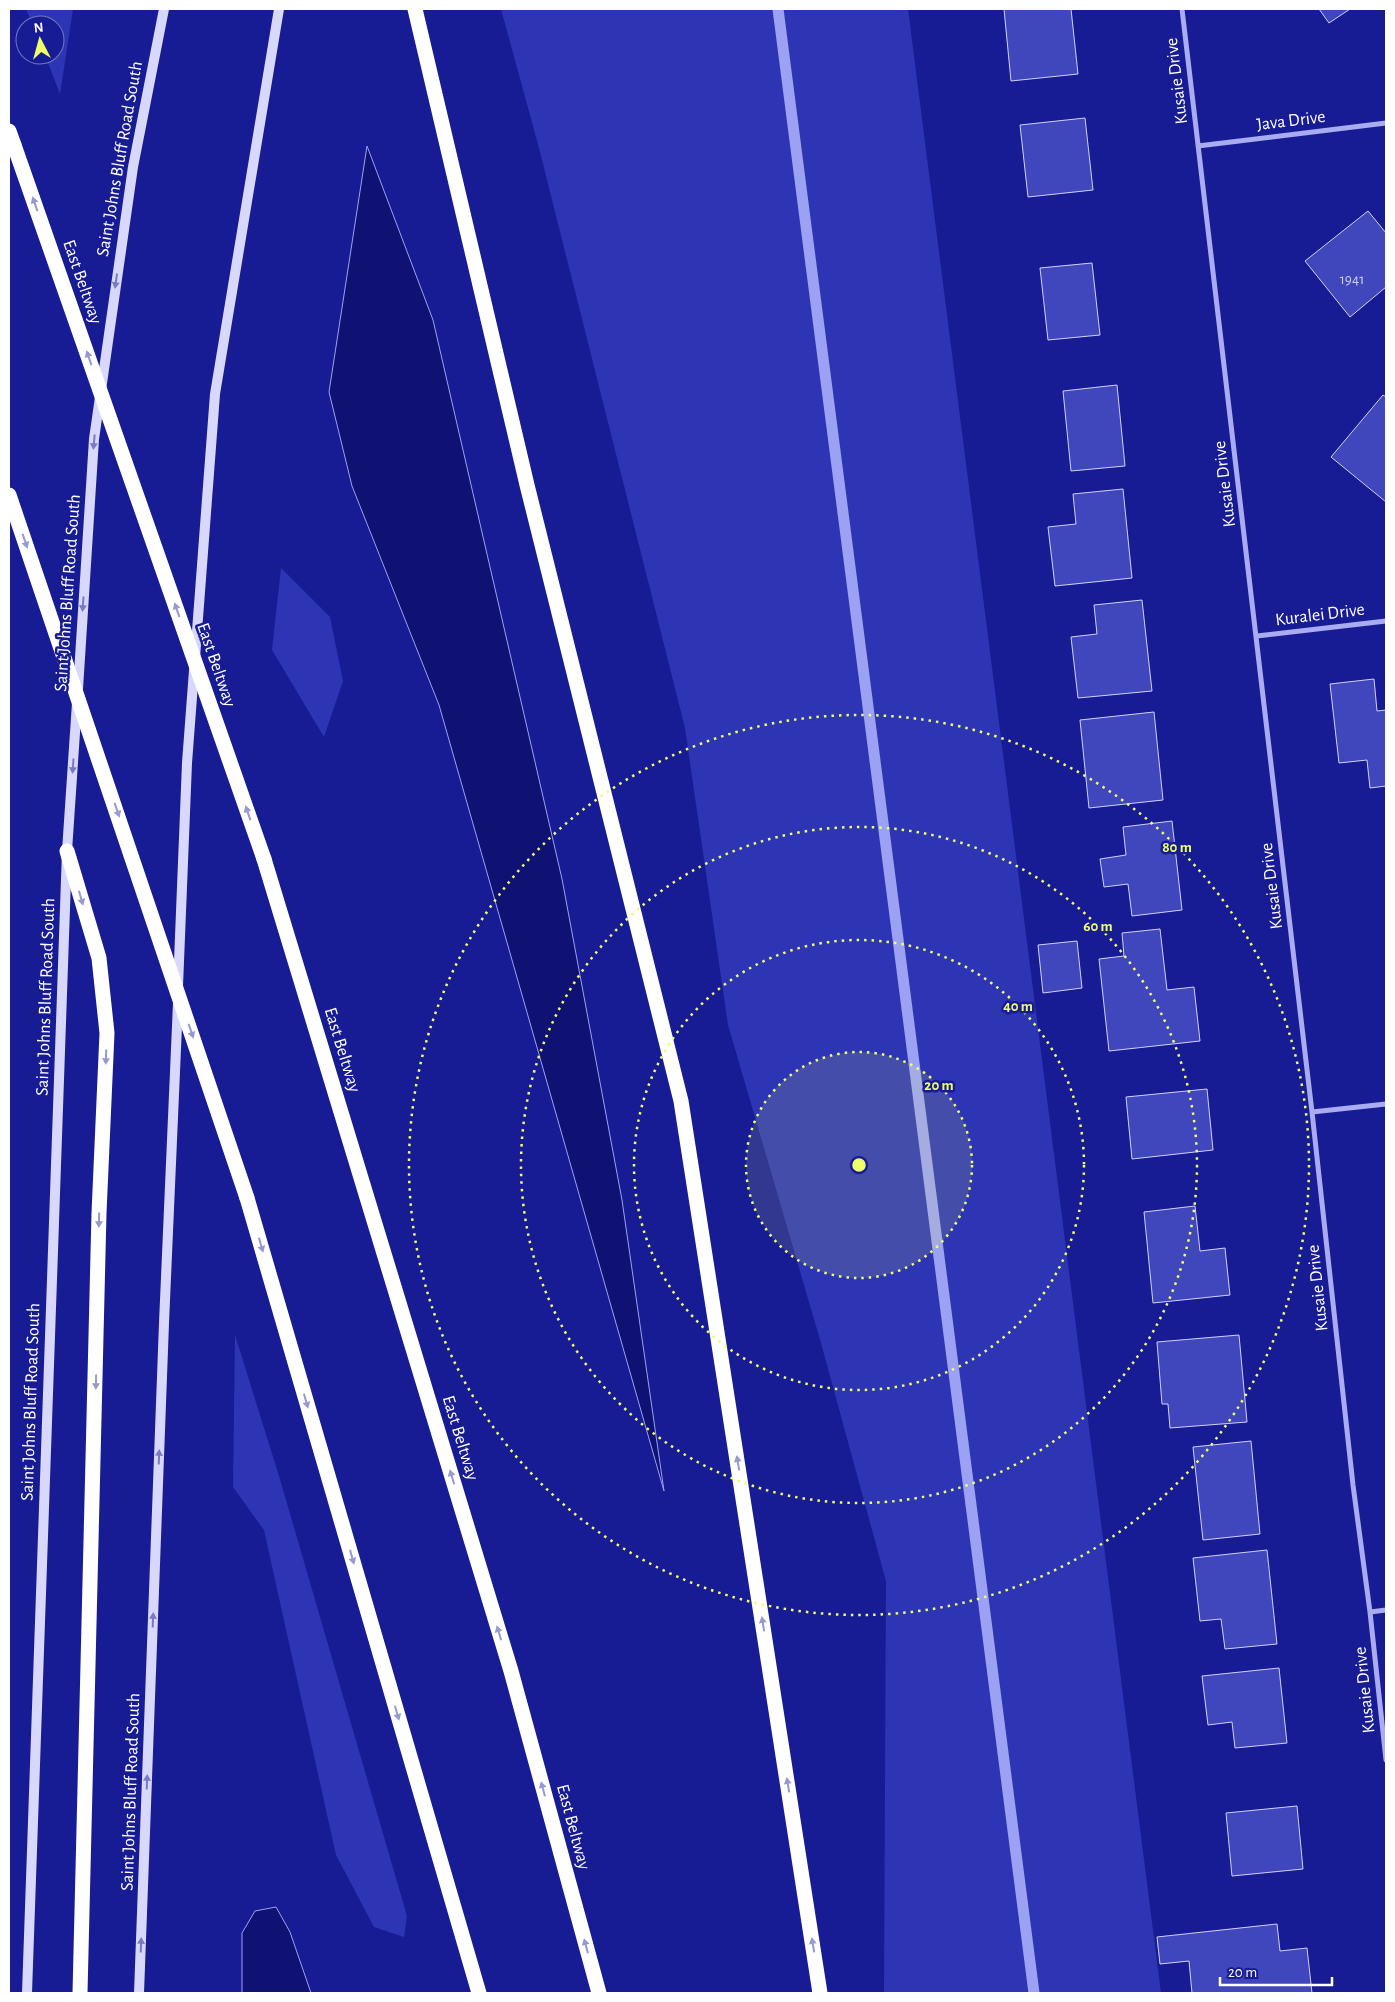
<svg xmlns="http://www.w3.org/2000/svg" width="1395" height="2002" font-family="'Alegreya Sans',sans-serif">
	<style>
		.green { fill: #2e35b4 }
		.water { fill: #0f1272; stroke: #9ba1f3 }
		.lines { fill: none; stroke-linecap: round; stroke-linejoin: round }
		.stream { stroke: #9ba1f3; stroke-width: 11 }
		.building { fill: #4046bc; stroke: #d0d2fb }
		.street { stroke: #a9acf0; stroke-width: 5 }
		.secondary { stroke: #d7d8fb; stroke-width: 10 }
		.highway { stroke: #fff; stroke-width: 15 }
		.highway-bridge { stroke: #fff; stroke-width: 15 }
		.oneway { fill: #9799cf }
		.oneway2 { fill: #787ac8 }
		.ring { fill: none; stroke: #eeff68; stroke-width: 2.5; stroke-dasharray: 2.5 5 }
		.labels { text-anchor: middle; dominant-baseline: central; stroke-width: 5; stroke-linejoin: round; paint-order: stroke }
		.number-label { font-size: 15px; fill: #cfd1ee }
		.street-label { font-size: 18px; fill: #fff; stroke: #181c94 }
		.centre { fill: #eeff68; stroke: #181c94; stroke-width: 2.5 }
		.ring-label { font-size: 15px; text-anchor: middle; font-weight: bold; fill: #eeff68; stroke: #181c94; stroke-width: 5; stroke-linejoin: round; paint-order: stroke }
	</style>
	<rect width="100%" height="100%" fill="#181c94"/>
	<path class="green" d="M26,9H73L60,94L45,55H55V25H33Z
		M501,9H908L1161,1993H884L886,1581L821,1343L728,1025L685,728L539,148Z
		M281,568L330,617L343,681L324,737L272,650Z
		M235,1335L279,1476L407,1916L404,1937L374,1927L336,1855L264,1530L233,1487Z"/>
	<path class="water" d="M367,146L433,320L562,879L622,1200L664,1491L439,705L352,486L329,392Z
		M276,1907L290,1932L311,1993H242V1933L255,1911Z"/>
	<g class="lines">
		<path class="stream" d="M778,9L1034,1993"/>
	</g>
	<path class="building" d="M1004,9H1071L1078,74L1011,81Z
		M1319,9H1350L1329,23Z
		M1085,118L1093,190L1028,197L1020,125Z
		M1368,211L1386,233V287L1350,317L1305,261Z
		M1092,263L1100,335L1048,340L1040,268Z
		M1117,385L1125,466L1071,471L1063,391Z
		M1383,395L1386,397V502L1331,457Z
		M1123,489L1132,578L1055,586L1048,527L1076,524L1073,494Z
		M1142,600L1152,691L1078,698L1071,637L1097,634L1094,605Z
		M1374,679L1377,711L1386,710V786L1370,788L1367,760L1339,763L1330,684Z
		M1154,712L1163,800L1089,808L1080,720Z
		M1172,821L1182,910L1132,916L1128,884L1104,887L1100,859L1126,855L1123,827Z
		M1160,929L1167,990L1194,987L1200,1041L1109,1051L1099,959L1124,956L1122,933Z
		M1077,941L1082,988L1043,993L1038,945Z
		M1207,1089L1213,1150L1132,1159L1126,1097Z
		M1195,1206L1200,1251L1225,1248L1230,1295L1153,1303L1144,1212Z
		M1239,1335L1247,1422L1170,1428L1168,1404H1162L1157,1342Z
		M1251,1441L1260,1534L1203,1540L1193,1447Z
		M1267,1550L1277,1644L1225,1649L1221,1619L1200,1621L1193,1558Z
		M1279,1668L1287,1743L1235,1748L1232,1722L1208,1725L1202,1676Z
		M1297,1806L1303,1869L1232,1876L1226,1813Z
		M1277,1924L1280,1951L1307,1948L1312,1993H1192L1189,1961L1160,1964L1157,1937Z"/>
	<g class="lines">
		<path class="street" d="M1182,9L1312,1112L1353,1485L1370,1612L1386,1760
			M1198,146L1386,123
			M1257,636L1386,621
			M1312,1112L1386,1104
			M1370,1612L1386,1610"/>
		<path class="secondary" d="M78,689L94,439L133,167L164,9
			M178,986L187,763L215,394L279,9
			M27,1993L67,851L77,703
			M139,1993L164,1323L178,1003"/>
		<path class="highway" d="M415,9L527,485L681,1101L820,1993
			M9,131L14,145
			M67,851L99,958L107,1033L99,1213L80,1993
			M264,859L511,1671L599,1993
			M247,1198L479,1993"/>
		<path class="highway-bridge" d="M14,145L264,859
			M9,495L247,1198"/>
	</g>
	<defs><path id="oneway-solid" d="M-6-.8H1V-3.2L6.5 0L1 3.2V.8H-6Z" transform="scale(1.25)"/></defs>
	<g class="oneway">
		<use href="#oneway-solid" transform="translate(35 204) rotate(-109)"/>
		<use href="#oneway-solid" transform="translate(89 358) rotate(-109)"/>
		<use href="#oneway-solid" transform="translate(25 541) rotate(71)"/>
		<use href="#oneway-solid" transform="translate(177 610) rotate(-109)"/>
		<use href="#oneway-solid" transform="translate(117 810) rotate(71)"/>
		<use href="#oneway-solid" transform="translate(248 813) rotate(-109)"/>
		<use href="#oneway-solid" transform="translate(81 898) rotate(74)"/>
		<use href="#oneway-solid" transform="translate(191 1031) rotate(71)"/>
		<use href="#oneway-solid" transform="translate(106 1057) rotate(92)"/>
		<use href="#oneway-solid" transform="translate(99 1220) rotate(91)"/>
		<use href="#oneway-solid" transform="translate(261 1245) rotate(74)"/>
		<use href="#oneway-solid" transform="translate(96 1382) rotate(91)"/>
		<use href="#oneway-solid" transform="translate(306 1401) rotate(74)"/>
		<use href="#oneway-solid" transform="translate(738 1463) rotate(-99)"/>
		<use href="#oneway-solid" transform="translate(452 1477) rotate(-107)"/>
		<use href="#oneway-solid" transform="translate(352 1557) rotate(74)"/>
		<use href="#oneway-solid" transform="translate(763 1624) rotate(-99)"/>
		<use href="#oneway-solid" transform="translate(499 1633) rotate(-107)"/>
		<use href="#oneway-solid" transform="translate(397 1713) rotate(74)"/>
		<use href="#oneway-solid" transform="translate(788 1785) rotate(-99)"/>
		<use href="#oneway-solid" transform="translate(543 1789) rotate(-105)"/>
		<use href="#oneway-solid" transform="translate(813 1945) rotate(-99)"/>
		<use href="#oneway-solid" transform="translate(586 1946) rotate(-105)"/>
	</g>
	<g class="oneway2">
		<use href="#oneway-solid" transform="translate(116 281) rotate(98)"/>
		<use href="#oneway-solid" transform="translate(94 442) rotate(95)"/>
		<use href="#oneway-solid" transform="translate(83 604) rotate(94)"/>
		<use href="#oneway-solid" transform="translate(73 766) rotate(94)"/>
		<use href="#oneway-solid" transform="translate(159 1457) rotate(-88)"/>
		<use href="#oneway-solid" transform="translate(153 1620) rotate(-88)"/>
		<use href="#oneway-solid" transform="translate(147 1782) rotate(-88)"/>
		<use href="#oneway-solid" transform="translate(141 1945) rotate(-88)"/>
	</g>
	<circle cx="859" cy="1165" r="113" fill="#eeff68" fill-opacity=".12"/>
	<g class="ring">
		<circle cx="859" cy="1165" r="113"/>
		<circle cx="859" cy="1165" r="225"/>
		<circle cx="859" cy="1165" r="338"/>
		<circle cx="859" cy="1165" r="450"/>
	</g>
	<g class="labels">
		<g class="number-label">
			<text x="1352" y="279">1941</text>
		</g>
		<g class="street-label">
			<text transform="translate(1177 81) rotate(-97)">Kusaie Drive</text>
			<text transform="translate(1291 121) rotate(-7)">Java Drive</text>
			<text transform="translate(120 159) rotate(-80)">Saint Johns Bluff Road South</text>
			<text transform="translate(82 282) rotate(71)">East Beltway</text>
			<text transform="translate(1225 484) rotate(-97)">Kusaie Drive</text>
			<text transform="translate(68 593) rotate(-86)">Saint Johns Bluff Road South</text>
			<text transform="translate(1320 615) rotate(-7)">Kuralei Drive</text>
			<text transform="translate(216 665) rotate(71)">East Beltway</text>
			<text transform="translate(1272 886) rotate(-97)">Kusaie Drive</text>
			<text transform="translate(46 997) rotate(-88)">Saint Johns Bluff Road South</text>
			<text transform="translate(342 1050) rotate(73)">East Beltway</text>
			<text transform="translate(1318 1288) rotate(-96)">Kusaie Drive</text>
			<text transform="translate(31 1402) rotate(-88)">Saint Johns Bluff Road South</text>
			<text transform="translate(460 1438) rotate(73)">East Beltway</text>
			<text transform="translate(1365 1690) rotate(-96)">Kusaie Drive</text>
			<text transform="translate(131 1792) rotate(-88)">Saint Johns Bluff Road South</text>
			<text transform="translate(573 1827) rotate(75)">East Beltway</text>
		</g>
	</g>
	<circle cx="859" cy="1165" r="8" class="centre"/>
	<g class="ring-label">
		<text x="1177" y="852">80 m</text>
		<text x="1098" y="931">60 m</text>
		<text x="1018" y="1011">40 m</text>
		<text x="939" y="1090">20 m</text>
	</g>
	<rect width="1395" height="2002" fill="none" stroke="#ffffff" stroke-width="20"/>
	<g transform="translate(40 40) rotate(354)"><circle r="24" fill="#181c94" stroke="#7477bf"/>
	<path d="M0-4L9 19L0 12L-9 19Z" fill="#eeff68"/>
	<text y="-8" font-size="14" font-weight="bold" text-anchor="middle" fill="#ffffff">N</text>
	</g>
	<path d="M1220 1977v8h112v-8" fill="none" stroke="#ffffff" stroke-width="2.5"/>
	<text x="1228" y="1977" font-size="15" fill="#ffffff" stroke="#181c94" stroke-width="4" paint-order="stroke">20 m</text>
</svg>
